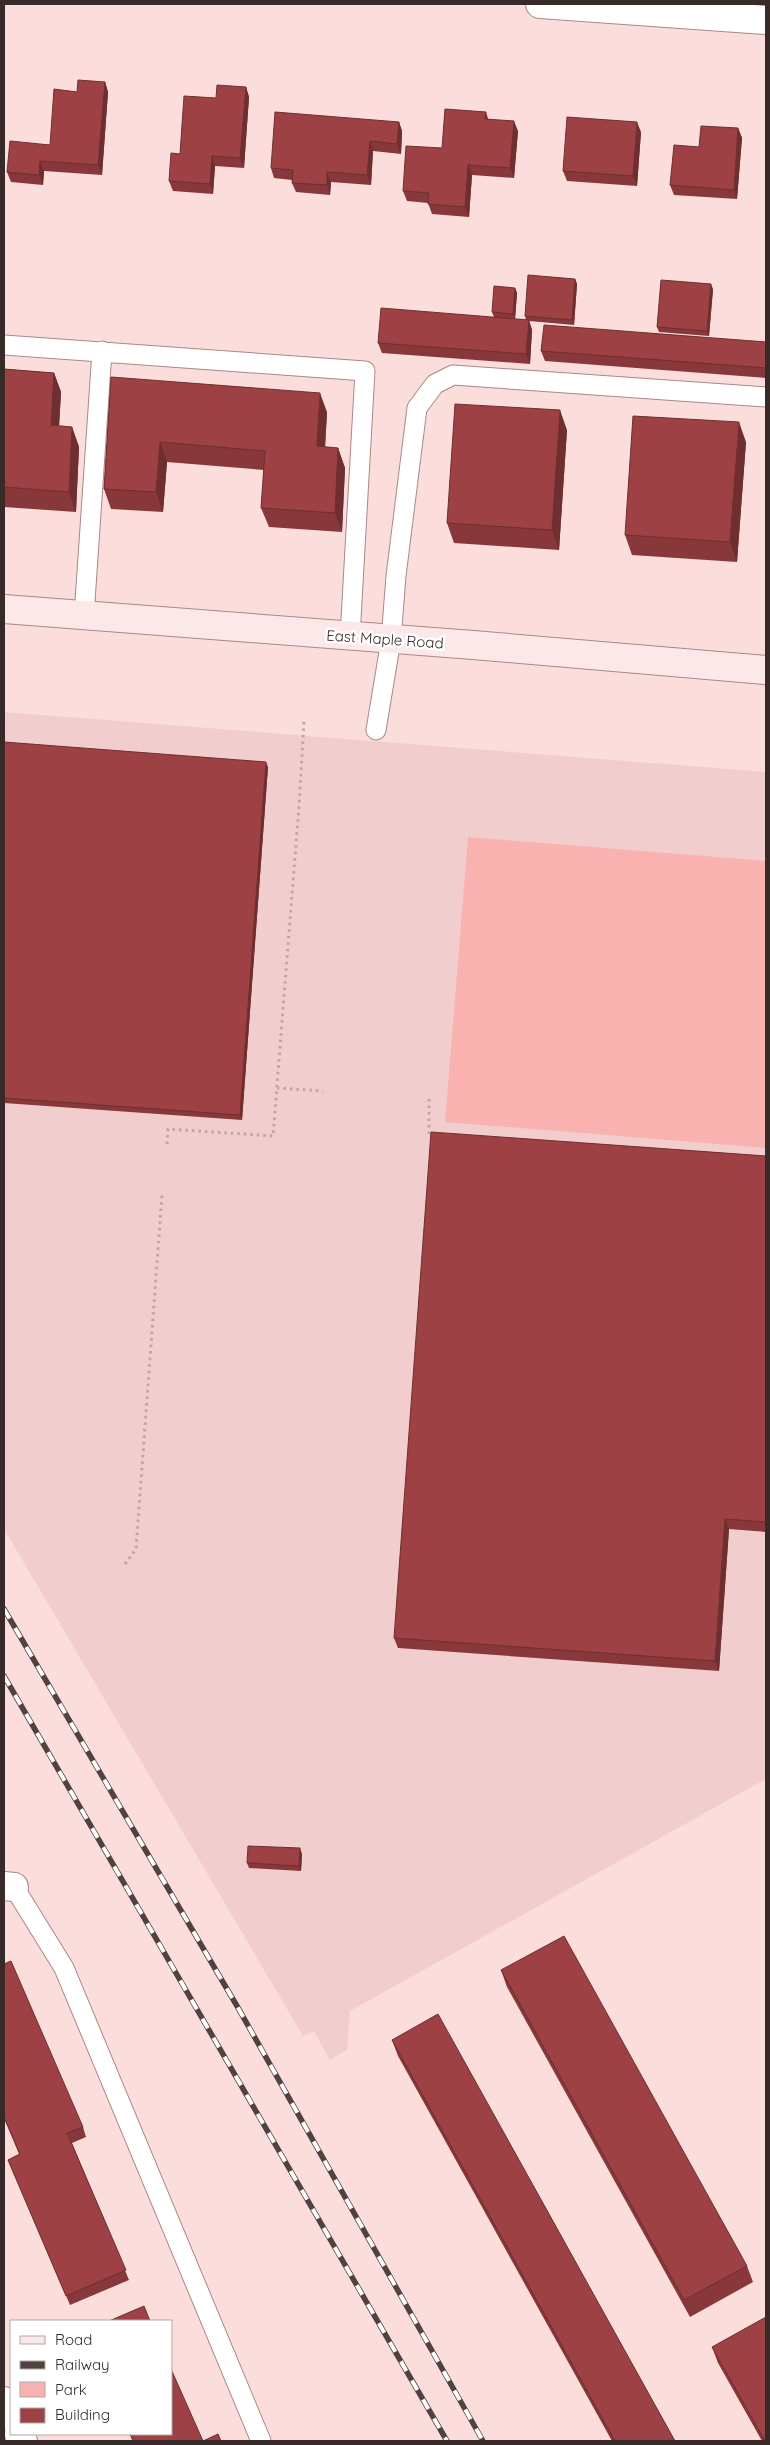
<svg xmlns="http://www.w3.org/2000/svg" width="770" height="2445" font-family="Quicksand,sans-serif">
	<style>
		.built { fill: #f1cecd }
		.green { fill: #f9b2af }
		.lines { fill: none; stroke-linecap: round; stroke-linejoin: round }
		.lane-casing { stroke: #a98887; stroke-width: 21 }
		.street-casing { stroke: #a98887; stroke-width: 30 }
		.secondary-casing { stroke: #a98887; stroke-width: 30 }
		.path { stroke: #bea6a4; stroke-width: 3; stroke-dasharray: 2.5 4; stroke-linecap: butt }
		.lane { stroke: #fff; stroke-width: 19 }
		.street { stroke: #fff; stroke-width: 28 }
		.secondary { stroke: #fce8e8; stroke-width: 28 }
		.rail-casing { stroke: #514241; stroke-width: 5.5 }
		.rail { stroke: #fff; stroke-width: 4; stroke-dasharray: 11; stroke-linecap: butt }
		.wall { fill: #88383a }
		.shaded-wall { fill: #6f2e30 }
		.building { fill: #9e4144; stroke: #6f2e30 }
		.labels { text-anchor: middle; dominant-baseline: central; stroke-width: 5; stroke-linejoin: round; paint-order: stroke }
		.street-label { font-size: 15px; fill: #372a29; stroke: #fff }
	</style>
	<rect width="100%" height="100%" fill="#fbdedc"/>
	<path class="built" d="M4,712L766,772V1779L350,2011L347,2050L330,2060L314,2031L303,2036L4,1529Z"/>
	<path class="green" d="M468,837L766,861V1148L445,1122Z"/>
	<g class="lines">
		<g class="lane-casing">
			<path id="lane" d="M4,345L365,371L350,637
				M84,616L102,351
				M376,730L391,640L396,576L417,408L435,384L453,375L766,397
				M14,1887L64,1968L261,2441"/>
		</g>
		<g class="street-casing">
			<path id="street" d="M540,4L766,20
				M4,1886L14,1887
				M4,2401L11,2417
				M19,2434L23,2441"/>
		</g>
		<g class="secondary-casing">
			<path id="secondary" d="M4,609L473,645L766,670"/>
		</g>
		<path class="path" d="M277,1088L323,1091
			M429,1099V1134H433
			M167,1144L168,1129L273,1136L299,806L304,721
			M125,1564L136,1549L162,1195"/>
		<use href="#lane" class="lane"/>
		<use href="#street" class="street"/>
		<use href="#secondary" class="secondary"/>
		<g class="rail-casing">
			<path id="rail" d="M4,1609L237,2006L483,2441
				M4,1676L447,2441"/>
		</g>
		<use href="#rail" class="rail"/>
	</g>
	<path class="wall" d="M105,82L108,92L102,175L44,171L43,185L11,182L7,172L50,145L77,92Z
		M246,87L249,97L244,168L215,166L213,194L173,191L169,181L180,154L216,98Z
		M489,119L518,131L514,178L472,175L469,217L432,214L428,203L407,201L403,191L442,148Z
		M399,122L402,131L401,154L373,151L371,185L331,182L330,195L296,192L292,183V180L274,178L271,168Z
		M738,128L742,138L737,199L674,195L670,185L699,147Z
		M641,132L637,186L567,181L563,171Z
		M575,279L577,284L574,325L529,321L532,330L530,364L382,353L378,343L494,317L492,312L515,288L517,293L515,319L526,320L525,316Z
		M713,289L709,336L659,332L657,327Z
		M766,342V378L545,361L541,351Z
		M4,369L54,373L61,392L59,426L72,427L79,447L76,512L4,507Z
		M111,377L327,412L325,447L338,448L345,468L342,532L269,527L261,508L264,470L167,462L163,512L111,509L104,489Z
		M567,430L559,550L454,543L447,523Z
		M746,442L737,562L632,555L625,535Z
		M4,742L268,767L242,1120L4,1103Z
		M766,1156V1532L729,1529L719,1671L398,1648L394,1638Z
		M302,1854L301,1871L249,1868L247,1863Z
		M4,1964L83,2127L86,2137L72,2143L129,2280L70,2305L8,2160L19,2154L4,2118Z
		M501,1970L747,2266L753,2282L690,2317L507,1987Z
		M392,2040L675,2441H612L398,2056Z
		M712,2347L766,2441H762L718,2363Z"/>
	<path class="shaded-wall" d="M105,82L108,92L102,175L98,165Z
		M246,87L249,97L244,168L240,158Z
		M486,112L489,122L485,119Z
		M514,121L518,131L514,178L510,168Z
		M399,122L402,131L401,154L397,144Z
		M637,122L641,132L637,186L633,176Z
		M738,128L742,138L737,199L734,190Z
		M370,141L373,151L371,185L367,175Z
		M212,156L215,166L213,194L210,184Z
		M40,161L44,171L43,185L39,175Z
		M468,165L472,175L469,217L465,207Z
		M327,172L331,182L330,195L327,185Z
		M575,279L577,284L574,325L572,320Z
		M711,284L713,289L709,336L707,331Z
		M515,288L517,293L515,319L513,314Z
		M529,320L532,330L530,364L526,354Z
		M54,373L61,392L58,445L51,425Z
		M320,393L327,412L324,465L317,446Z
		M560,410L567,430L559,550L552,530Z
		M739,422L746,442L737,562L730,542Z
		M72,427L79,447L76,512L69,492Z
		M160,442L167,462L163,512L156,492Z
		M338,448L345,468L342,532L335,513Z
		M266,762L268,767L242,1120L240,1115Z
		M725,1519L729,1529L719,1671L715,1661Z
		M300,1848L302,1854L301,1871L299,1866Z"/>
	<path class="building" d="M78,80L105,82L98,165L40,161L39,175L7,172L10,141L50,145L54,89L77,92Z
		M217,85L246,87L240,158L212,156L210,184L169,181L171,153L180,154L184,96L216,98Z
		M445,109L486,112L485,119L514,121L510,168L468,165L465,207L428,204L429,193L403,191L406,146L442,148Z
		M275,112L399,122L397,144L370,141L367,175L327,172V185L292,183L293,170L271,168Z
		M567,117L637,122L633,176L563,171Z
		M701,126L738,128L734,190L670,185L674,145L699,147Z
		M528,275L575,279L572,320L525,316Z
		M661,280L711,284L707,331L657,327Z
		M494,286L515,288L513,314L492,312Z
		M381,308L529,320L526,354L378,343Z
		M544,325L766,342V368L541,351Z
		M4,369L54,373L51,425L72,427L69,492L4,487Z
		M111,377L320,393L317,446L338,448L335,513L261,508L265,451L160,442L156,492L104,489Z
		M455,404L560,410L552,530L447,523Z
		M633,416L739,422L730,542L625,535Z
		M4,742L266,762L240,1115L4,1098Z
		M431,1132L766,1156V1522L725,1519L715,1661L394,1638Z
		M248,1846L300,1848L299,1866L247,1863Z
		M564,1936L747,2266L684,2300L501,1970Z
		M11,1961L83,2127L67,2133L126,2270L66,2296L8,2160L20,2154L4,2117V1964Z
		M438,2014L675,2441H615L392,2040Z
		M144,2306L150,2321H109Z
		M766,2317V2441H765L712,2347Z
		M171,2369L203,2441L218,2434L221,2441H133L130,2434H171Z"/>
	<g class="labels">
		<g class="street-label">
			<text transform="translate(385 639) rotate(4)">East Maple Road</text>
		</g>
	</g>
	<rect width="770" height="2445" fill="none" stroke="#372a29" stroke-width="10"/>
	<rect x="10" y="2320" width="162" height="115" fill="#ffffff" stroke="#afaaa9"/>
	<rect x="20" y="2336" width="25" height="8" fill="#fce8e8" stroke="#afaaa9"/>
	<text x="55" y="2345" font-size="15" fill="#372a29">Road</text>
	<rect x="20" y="2361" width="25" height="8" fill="#514241" stroke="#afaaa9"/>
	<text x="55" y="2370" font-size="15" fill="#372a29">Railway</text>
	<rect x="20" y="2382" width="25" height="15" fill="#f9b2af" stroke="#afaaa9"/>
	<text x="55" y="2395" font-size="15" fill="#372a29">Park</text>
	<rect x="20" y="2408" width="25" height="15" fill="#9e4144" stroke="#afaaa9"/>
	<text x="55" y="2420" font-size="15" fill="#372a29">Building</text>
</svg>
